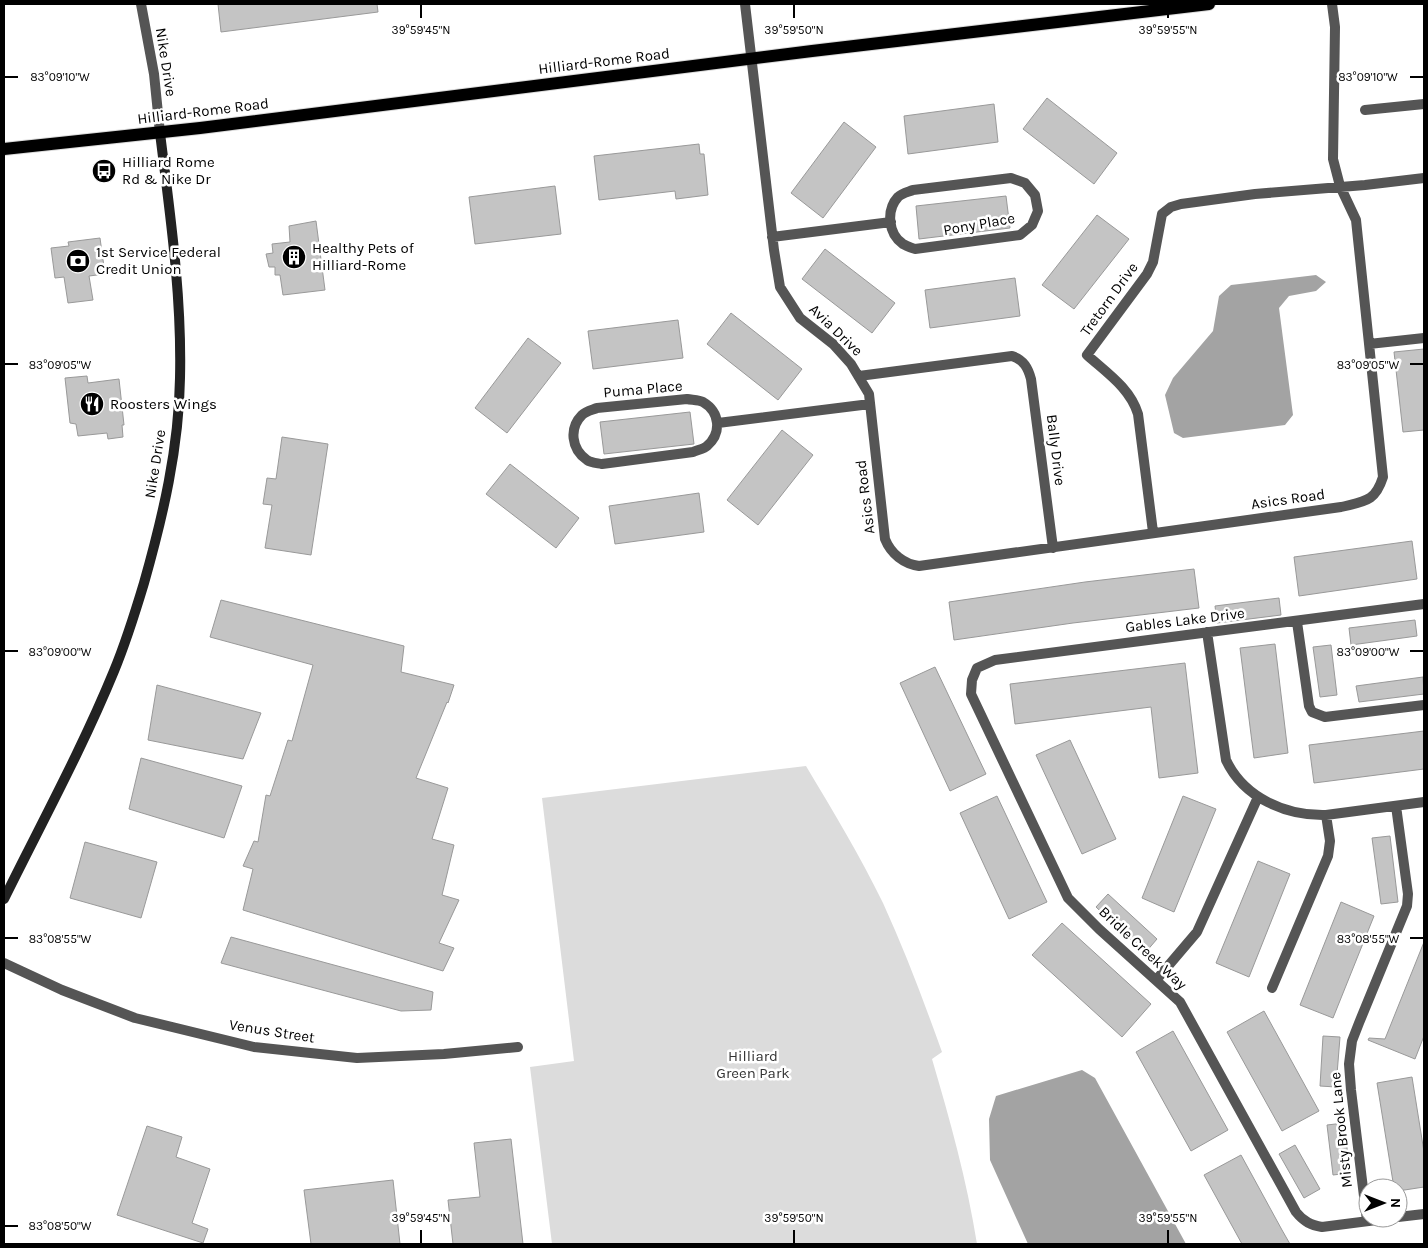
<svg xmlns="http://www.w3.org/2000/svg" width="1428" height="1248" font-family="Karla,sans-serif">
	<style>
		.green { fill: #dcdcdc }
		.water { fill: #a3a3a3 }
		.building { fill: #c4c4c4; stroke: #999 }
		.lines { fill: none; stroke-linecap: round; stroke-linejoin: round }
		.primary-casing { stroke: #dbdbdb; stroke-width: 14 }
		.street { stroke: #555; stroke-width: 10 }
		.secondary { stroke: #222; stroke-width: 10 }
		.primary { stroke: #000; stroke-width: 12 }
		.ticks { fill: none; stroke: #000; stroke-width: 2 }
		.labels { text-anchor: middle; dominant-baseline: central; stroke-width: 5; stroke-linejoin: round; paint-order: stroke }
		.street-label { font-size: 15px; fill: #000; stroke: #fff }
		.poi-label { font-size: 15px; fill: #000; stroke: #fff; text-anchor: start }
		.park-label { font-size: 15px; fill: #333; stroke: #fff }
		.ticks-label { font-size: 12px; text-anchor: middle; fill: #000; stroke: #fff; stroke-width: 5; stroke-linejoin: round; paint-order: stroke }
	</style>
	<rect width="100%" height="100%" fill="#fff"/>
	<path class="green" d="M806,766C833,811 860,856 883,903C905,951 924,1002 942,1052L932,1059C950,1120 967,1181 977,1244H552L530,1067L574,1061L542,798Z"/>
	<path class="water" d="M1316,275L1326,282L1316,291L1289,296L1279,308L1293,415L1285,425L1183,438L1174,433L1165,395L1173,378L1213,331L1219,296L1231,285Z
		M1082,1070L1095,1078L1186,1244H1028L990,1160L989,1119L996,1096Z"/>
	<path class="building" d="M218,4H377L378,12L221,32Z
		M1047,98L1117,153L1094,184L1023,129Z
		M994,104L998,142L908,154L904,116Z
		M844,122L876,147L823,218L791,193Z
		M699,144L700,154H704L708,195L676,199L675,191L599,200L594,156Z
		M555,186L561,234L475,244L469,197Z
		M1006,196L1010,228L919,239L916,206Z
		M1097,215L1129,239L1074,309L1042,285Z
		M316,221L325,290L283,295L280,275H275V267H269L266,254L273,253L272,244L290,242L289,226Z
		M100,238L105,274L89,276L93,300L68,303L64,277L55,278L51,248L69,246L68,242Z
		M825,249L895,303L872,333L802,279Z
		M1015,278L1020,316L930,328L925,290Z
		M731,313L802,369L778,400L707,344Z
		M678,320L683,358L593,369L588,331Z
		M528,338L561,363L507,433L475,408Z
		M1424,349V430L1403,432L1394,352Z
		M87,376L88,383L119,379L124,425H122L123,437L108,439L107,433L78,436L76,424L70,423L65,378Z
		M690,412L694,444L604,454L600,422Z
		M782,430L813,455L758,525L727,500Z
		M282,437L328,444L311,555L265,548L272,505L263,504L267,478L276,479Z
		M510,464L579,518L556,548L486,494Z
		M699,493L704,532L615,544L609,506Z
		M1412,541L1417,579L1299,596L1294,557Z
		M1194,569L1199,608L1073,623L954,640L949,602L1085,582Z
		M1279,598L1281,615L1217,623L1215,606Z
		M221,600L404,646L401,672L454,685L448,703L447,702L416,778L448,788L432,839L454,845L442,895L459,900L439,943L454,948L443,971L243,910L253,869L243,866L254,841L258,842L266,795L270,796L288,740L292,741L313,665L210,637Z
		M1415,620L1417,636L1351,645L1349,628Z
		M1275,644L1288,753L1254,758L1240,648Z
		M1331,645L1337,695L1320,697L1313,647Z
		M1185,663L1198,773L1159,778L1151,707L1015,724L1010,684Z
		M935,667L986,774L950,791L900,683Z
		M1423,677L1424,694L1359,702L1356,686Z
		M157,685L261,713L243,759L148,740Z
		M1424,731V769L1314,783L1309,745Z
		M1070,740L1116,839L1082,854L1036,755Z
		M141,758L242,786L224,838L129,809Z
		M997,796L1047,902L1009,919L960,813Z
		M1183,796L1216,809L1174,912L1142,898Z
		M1390,836L1398,902L1381,904L1372,838Z
		M85,842L157,862L141,918L70,898Z
		M1258,861L1290,874L1249,977L1216,963Z
		M1108,894L1157,939L1145,953L1096,907Z
		M1341,902L1374,916L1333,1018L1300,1005Z
		M1062,923L1151,1004L1122,1037L1032,955Z
		M231,937L433,992L431,1010L401,1011L221,963Z
		M1424,942V1036L1415,1059L1368,1040L1369,1038L1385,1039Z
		M1264,1011L1319,1111L1282,1131L1227,1032Z
		M1173,1031L1228,1130L1191,1151L1136,1052Z
		M1323,1036L1340,1037L1336,1087L1320,1086Z
		M1412,1077L1424,1152V1187L1398,1191V1188H1394L1377,1083Z
		M1344,1123L1350,1173L1333,1175L1327,1125Z
		M147,1126L182,1137L176,1157L210,1169L192,1223L208,1229L203,1243L117,1215Z
		M511,1139L523,1244H453L448,1200L480,1197L474,1143Z
		M1295,1145L1320,1189L1304,1198L1279,1154Z
		M1241,1155L1282,1230L1290,1244H1242L1204,1175Z
		M393,1180L400,1244H311L304,1190Z"/>
	<g class="lines">
		<g class="primary-casing">
			<path id="primary" d="M4,149L200,128L812,51L1209,4"/>
		</g>
		<path class="street" d="M141,4L154,74L160,133
			M745,4L774,250L780,287L800,318L833,344L851,364L869,394L885,539C891,554 904,564 919,566L1341,507C1365,501 1375,502 1383,477L1356,220L1340,186L1333,159L1335,27L1332,4
			M1365,110L1424,104
			M1011,178L1025,183L1035,195L1038,211L1032,225L1020,235L915,249C911,248 907,246 903,244C888,234 886,210 898,197C902,193 908,192 913,190Z
			M772,237L891,222
			M1369,344L1424,338
			M859,376L1012,356C1024,360 1028,368 1031,379L1053,548
			M687,399C692,400 699,400 703,402C720,412 722,433 707,446C704,449 697,450 693,452L602,464C597,463 591,463 587,460C571,449 569,428 582,415C586,411 592,410 597,408Z
			M718,423L870,404
			M1153,532L1138,414C1130,388 1107,373 1087,355L1147,274L1153,262L1162,214L1171,207L1181,204L1255,194L1365,185L1424,178
			M1297,622L1309,706L1312,712L1325,717L1424,705
			M1207,632L1226,760C1244,798 1286,816 1326,815L1424,802
			M4,963L62,990L135,1018L254,1047L357,1058L444,1054L518,1047
			M1157,979L1197,932L1258,797
			M1272,988L1328,856L1330,841L1326,815
			M1398,1217L1424,1214
			M1392,1218L1322,1227C1311,1225 1304,1222 1296,1212L1180,1002L1099,929L1068,898L971,694L972,680L977,668L995,660L1424,604
			M1367,1221L1351,1090L1349,1064L1352,1041L1359,1023L1407,906L1408,894L1396,806"/>
		<path class="secondary" d="M4,899C41,824 82,749 114,671C126,642 135,613 144,583C163,516 179,448 180,378C182,296 170,214 160,133"/>
		<use href="#primary" class="primary"/>
	</g>
	<path class="ticks" d="M421,5V18M794,5V18M1168,5V18M5,77H18M1410,77H1423M5,364H18M1410,364H1423M5,651H18M1410,651H1423M5,938H18M1410,938H1423M5,1226H18M421,1230V1243M794,1230V1243M1168,1230V1243"/>
	<defs>
		<g id="bus-disc" transform="scale(1.25)"><circle r="9.5" fill="#000" stroke="#fff"/><path d="M-5-6H5V4H4V6H2V4H-2V6H-4V4H-5ZM-3.5-4V0h7V-4ZM-3.5 1.2v1.5H-2V1.2ZM2 1.2v1.5H3.5V1.2Z" fill="#fff"/></g>
		<g id="building-disc" transform="scale(1.25)"><circle r="9.5" fill="#000" stroke="#fff"/><path d="M-4-6H4V6H1V3H-1V6H-4ZM-2.5-4.3h1.7v1.8h-1.7ZM.8-4.3h1.7v1.8H.8ZM-2.5-1h1.7V.8h-1.7ZM.8-1h1.7V.8H.8Z" fill="#fff"/></g>
		<g id="bank-disc" transform="scale(1.25)"><circle r="9.5" fill="#000" stroke="#fff"/><path d="M-6-4H6V4H-6ZM0-2.3a2.3 2.3 0 1 0 0 4.6a2.3 2.3 0 1 0 0-4.6Z" fill="#fff"/></g>
		<g id="restaurant-disc" transform="scale(1.25)"><circle r="9.5" fill="#000" stroke="#fff"/><path d="M-5-6h1v4h1v-4h1v4h1v-4h1v5L-1.5 .5V6h-2V.5L-5-1ZM5-6V6H3V1.5H1.5Q1.5-4 5-6Z" fill="#fff"/></g>
	</defs>
	<g fill-rule="evenodd">
		<use href="#bus-disc" x="104" y="171"/>
		<use href="#building-disc" x="294" y="257"/>
		<use href="#bank-disc" x="78" y="261"/>
		<use href="#restaurant-disc" x="92" y="404"/>
	</g>
	<g class="labels">
		<g class="street-label">
			<text transform="translate(604 61) rotate(-7)">Hilliard-Rome Road</text>
			<text transform="translate(166 62) rotate(81)">Nike Drive</text>
			<text transform="translate(203 111) rotate(-7)">Hilliard-Rome Road</text>
			<text transform="translate(979 224) rotate(-10)">Pony Place</text>
			<text transform="translate(1109 299) rotate(-54)">Tretorn Drive</text>
			<text transform="translate(836 330) rotate(44)">Avia Drive</text>
			<text transform="translate(643 389) rotate(-5)">Puma Place</text>
			<text transform="translate(1056 450) rotate(83)">Bally Drive</text>
			<text transform="translate(155 464) rotate(-81)">Nike Drive</text>
			<text transform="translate(865 497) rotate(-97)">Asics Road</text>
			<text transform="translate(1288 499) rotate(-8)">Asics Road</text>
			<text transform="translate(1185 620) rotate(-7)">Gables Lake Drive</text>
			<text transform="translate(1143 948) rotate(43)">Bridle Creek Way</text>
			<text transform="translate(272 1031) rotate(9)">Venus Street</text>
			<text transform="translate(1341 1130) rotate(-96)">Misty Brook Lane</text>
		</g>
		<g class="poi-label">
			<text x="122" y="162">Hilliard Rome<tspan x="122" dy="17">Rd &amp; Nike Dr</tspan></text>
			<text x="312" y="248">Healthy Pets of<tspan x="312" dy="17">Hilliard-Rome</tspan></text>
			<text x="96" y="252">1st Service Federal<tspan x="96" dy="17">Credit Union</tspan></text>
			<text x="110" y="404">Roosters Wings</text>
		</g>
		<g class="park-label">
			<text x="753" y="1056">Hilliard<tspan x="753" dy="17">Green Park</tspan></text>
		</g>
	</g>
	<g class="ticks-label">
		<text x="421" y="34">39°59'45"N</text>
		<text x="794" y="34">39°59'50"N</text>
		<text x="1168" y="34">39°59'55"N</text>
		<text x="1368" y="81">83°09'10"W</text>
		<text x="60" y="81">83°09'10"W</text>
		<text x="1368" y="369">83°09'05"W</text>
		<text x="60" y="369">83°09'05"W</text>
		<text x="1368" y="656">83°09'00"W</text>
		<text x="60" y="656">83°09'00"W</text>
		<text x="1368" y="943">83°08'55"W</text>
		<text x="60" y="943">83°08'55"W</text>
		<text x="421" y="1222">39°59'45"N</text>
		<text x="794" y="1222">39°59'50"N</text>
		<text x="1168" y="1222">39°59'55"N</text>
		<text x="60" y="1230">83°08'50"W</text>
	</g>
	<rect width="1428" height="1248" fill="none" stroke="#000000" stroke-width="10"/>
	<g transform="translate(1383 1203) rotate(90)"><circle r="24" fill="#ffffff" stroke="#999999"/>
	<path d="M0-4L9 19L0 12L-9 19Z" fill="#000000"/>
	<text y="-8" font-size="14" font-weight="bold" text-anchor="middle" fill="#000000">N</text>
	</g>
</svg>
